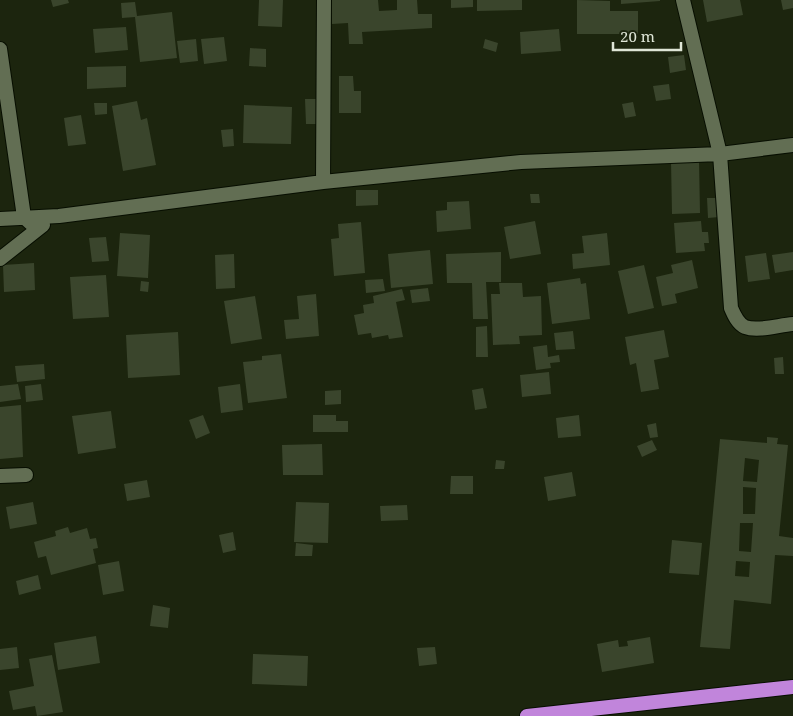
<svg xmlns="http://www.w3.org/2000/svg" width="793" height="716" font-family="'Noto Serif',serif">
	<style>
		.building { fill: #3a452c; fill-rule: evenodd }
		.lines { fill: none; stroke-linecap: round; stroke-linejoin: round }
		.minor-casing { stroke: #070e00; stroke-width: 16 }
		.trunk-casing { stroke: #070e00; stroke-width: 16 }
		.minor { stroke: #626e53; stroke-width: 14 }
		.trunk { stroke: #c185db; stroke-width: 14 }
	</style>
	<rect width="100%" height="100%" fill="#1c250e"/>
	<path class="building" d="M51,0H68L69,3L53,7Z
		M259,0H283L282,27L258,26Z
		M331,0H378L379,11L397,10V0H417L418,14H432V28L362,32L363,44H349L348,23L332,24Z
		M451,0H473V7L451,8Z
		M477,0H522V10L477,11Z
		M577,0L610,1V11H638V34H577Z
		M621,0H660V1L621,4Z
		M703,0H740L743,15L707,22Z
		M781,0H793V8L783,10Z
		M135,2L137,16L172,12L177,58L140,62L135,17L122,18L121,3Z
		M126,27L128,50L95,53L93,29Z
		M559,29L561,51L521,54L520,32Z
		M224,37L227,61L204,64L201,39Z
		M196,39L198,61L180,63L177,41Z
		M485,39L498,43L496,52L483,48Z
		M250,48L266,49V67L249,66Z
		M684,55L686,70L670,73L668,57Z
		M126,66V87L87,89V67Z
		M339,76H353L354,91H361V113H339Z
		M669,84L671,99L656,101L653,86Z
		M305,99H320L321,124H306Z
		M137,101L141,120L147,118L156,165L123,171L112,106Z
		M633,102L636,116L625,118L622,104Z
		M94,103H107V114L95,115Z
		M244,105L292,107L291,144L243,143Z
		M81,115L86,144L68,146L64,118Z
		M233,129L234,146L223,147L221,130Z
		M699,160L700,213L672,214L671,161Z
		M356,190H378V205L356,206Z
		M530,194H539L540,203H531Z
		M707,198H718L719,217L708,218Z
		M469,201L471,229L437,232L436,211L447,210V202Z
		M535,221L541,254L510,259L504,227Z
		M701,221L702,232H708L709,243H704L705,251L676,253L674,223Z
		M361,222L365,273L334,276L331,239L339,238L338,224Z
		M120,233L150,235L148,278L117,276Z
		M607,233L610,265L573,269L572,254L584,253L582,236Z
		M106,237L109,261L92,262L89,238Z
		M430,250L433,284L391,288L388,254Z
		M501,252V282H486L488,319H473L472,283H447L446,254Z
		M793,252V270L775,273L772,255Z
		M766,253L770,279L748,282L745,256Z
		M234,254L235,288L216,289L215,255Z
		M692,260L698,288L675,294L677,303L662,306L656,277L673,273L671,265Z
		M34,263L35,290L4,292L3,265Z
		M644,265L654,308L628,314L618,271Z
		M106,275L109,317L73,319L70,277Z
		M580,278L581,284L586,283L590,319L552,324L547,283Z
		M383,279L385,291L366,293L365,280Z
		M141,281L149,282L148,292L140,291Z
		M499,283H522L523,297L541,296L542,335L519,336L520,344L493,345L491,294H500Z
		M428,288L430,301L412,303L410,290Z
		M402,289L405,300L396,302L403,337L389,339L388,335L372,338L371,333L358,335L354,315L364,313L363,305L374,303L373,296Z
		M316,294L319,336L286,339L284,320L299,319L297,296Z
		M255,296L262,339L231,344L224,301Z
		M487,326L488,357H476V327Z
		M664,330L669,357L654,360L659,389L641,392L636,363L630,365L625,337Z
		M573,331L575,349L556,350L554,333Z
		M178,332L180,375L128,378L126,335Z
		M547,345L548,357L559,355L560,362L550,363L551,368L536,370L533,347Z
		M281,354L287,398L248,403L243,362L262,360V356Z
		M783,357L784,374H775L774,358Z
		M44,364L45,379L17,382L15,366Z
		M549,372L551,394L522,397L520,375Z
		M18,384L21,399L0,402V386Z
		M41,384L43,400L26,402L25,386Z
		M240,384L243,410L221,413L218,387Z
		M483,388L487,408L475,410L472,390Z
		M341,390V404L325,405V391Z
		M21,405L23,457L0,459V407Z
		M111,411L116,448L78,454L72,416Z
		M203,415L210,433L196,439L189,420Z
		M313,415H336V421H348V432H313Z
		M579,415L581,436L558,438L556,418Z
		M656,423L658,437L650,438L647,425Z
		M767,437L778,438L777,444L788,445L779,536L793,538V556L775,555L771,604L734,600L730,649L700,647L720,439L767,443ZM745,458L759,460L757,482L743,481ZM743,487L756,488L755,514H743ZM740,523H753L751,552L739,551ZM736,561L750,562L749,577L735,576Z
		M652,440L657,450L642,457L637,446Z
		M322,444L323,475H283L282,445Z
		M496,460L505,461L504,469H495Z
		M572,472L576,496L548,501L544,477Z
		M451,476H473V494H450Z
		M147,480L150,497L127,501L124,484Z
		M33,502L37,524L10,529L6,507Z
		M296,502L329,503L328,543L294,542Z
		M407,505L408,520L381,521L380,506Z
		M68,527L70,533L87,528L90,539L96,538L98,548L93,549L96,563L51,575L46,556L38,558L34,542L56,536L55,531Z
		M233,532L236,550L223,553L219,535Z
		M672,540L702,543L699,575L669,573Z
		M296,543L313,545L312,556H295Z
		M119,561L124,591L103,595L98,565Z
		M38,575L41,589L19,595L16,581Z
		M153,605L170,608L168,628L150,626Z
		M96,636L100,663L58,670L54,643Z
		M650,637L654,663L602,672L597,644L618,640L619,647L628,646L627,641Z
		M17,647L19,668L0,670V649Z
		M435,647L437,664L419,666L417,648Z
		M253,654L308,656L307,686L252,684Z
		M52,655L63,712L37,716L35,706L13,710L9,691L34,686L29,659Z"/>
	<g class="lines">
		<g class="minor-casing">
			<path id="minor" d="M683,0L720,154L731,308C734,315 738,324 745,327C758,332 779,325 793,324
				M0,49L24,217L36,228
				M323,182L324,0
				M0,219L59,216L323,182L521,162L720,154L793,145
				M0,259L43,225
				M0,476L26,475"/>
		</g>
		<g class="trunk-casing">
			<path id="trunk" d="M527,716L793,687"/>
		</g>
		<use href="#minor" class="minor"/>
		<use href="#trunk" class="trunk"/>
	</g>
	<path d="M613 42v8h68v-8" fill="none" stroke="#dfe6d7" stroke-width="2.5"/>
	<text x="620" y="42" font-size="15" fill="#dfe6d7" stroke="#1c250e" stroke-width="4" paint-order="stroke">20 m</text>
</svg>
